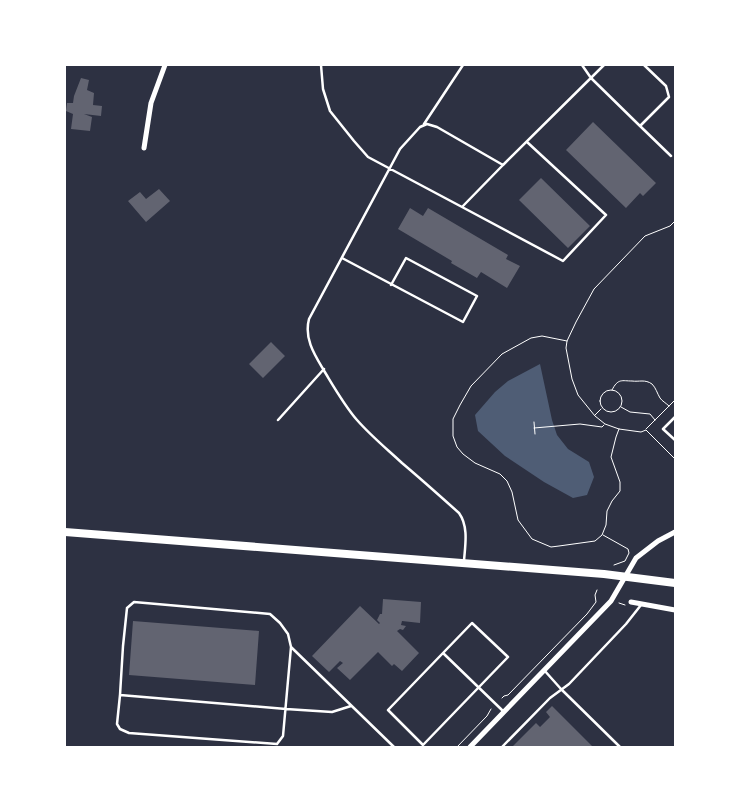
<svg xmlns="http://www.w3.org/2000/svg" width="740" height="812" font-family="Rubik,sans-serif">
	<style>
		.water { fill: #4f5d75 }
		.building { fill: #626471 }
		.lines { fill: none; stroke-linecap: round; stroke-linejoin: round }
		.path { stroke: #fff; stroke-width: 1 }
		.service { stroke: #fff; stroke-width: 2.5 }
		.minor { stroke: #fff; stroke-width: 5 }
		.secondary { stroke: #fff; stroke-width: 8 }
	</style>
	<rect width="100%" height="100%" fill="#2d3142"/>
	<path class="water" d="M540,364L552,420L557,435L568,449L589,462L594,477L587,495L573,498L544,482L505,456L478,431L475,415L495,392L508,381Z"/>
	<path class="building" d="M81,78L89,80L87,90L94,93L93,105L102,106L101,116L84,114L92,117L90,131L71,129L73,114L66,111L67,103H73L74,96Z
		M593,122L656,183L643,196L640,193L626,208L566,150Z
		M541,178L590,226L568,248L519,200Z
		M159,189L170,201L146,222L128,201L140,192L146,199Z
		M410,208L423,216L428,208L508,255L506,259L520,266L507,288L481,272L477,278L451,263L452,261L398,229Z
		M271,342L285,356L263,378L249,364Z
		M383,599L421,602L420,623L402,621L401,625L406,626L403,630L400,629L397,631L419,653L402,671L394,664L392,666L378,652L350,680L337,668L343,663L340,661L329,672L312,656L360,606L379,624L380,623L377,620L380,614H382Z
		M133,621L259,631L255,685L129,675Z
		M552,706L593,747H512L536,723L540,727L550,717L546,712Z"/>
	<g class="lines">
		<path class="path" d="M675,221L670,226L645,236L594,289L576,322L567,341L566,348L572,379L578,395L595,416L605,424L619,429L641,432L646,430L675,459
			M567,341L542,336L531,338L502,354L471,386L460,405L453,419V436L457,447L463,454L475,463L500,474L507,481L512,492L518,520L532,539L551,547L559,546L595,541L602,535L606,525L607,511L612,501L620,491V482L611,457L616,437L619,429
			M600 401a11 11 0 1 1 22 0a11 11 0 1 1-22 0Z
			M612,390C618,378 622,381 632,381C639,382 645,379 652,384C656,388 657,393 660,398C662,401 666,403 669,406
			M621,407L630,412L650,414L655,420
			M595,415L601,409
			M534,422L535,434
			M534,428L580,424L602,427L604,425
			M646,429L675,400
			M603,535L628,549L629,553L625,561L614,565
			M619,603L625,605
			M502,698L504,696L508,695L587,614L596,602L595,595L597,590
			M457,747L487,716L491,709"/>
		<path class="service" d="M321,65L323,89L330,111L354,141L368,157L462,207L503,165
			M582,65L591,78L640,126L669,97L666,86L644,65
			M424,124L463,65
			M640,126L671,156
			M462,207L563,261L606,215L527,142
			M342,258L463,322L477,296L406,258L391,285
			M675,417L663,429L675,440
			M278,420L324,369
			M464,561C465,546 469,527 459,513C440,496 421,479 402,463C387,449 371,436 357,420C344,405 334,387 323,369C314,354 304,338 309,319L400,149L420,127L427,124L437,127L503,165L604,65
			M291,647L394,747
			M443,653L472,623L508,657L423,745L388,710L443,653L503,711
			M544,670L561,689L620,747
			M120,695L117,724L120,729L129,733L277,744L283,736L291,647L288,634L280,623L270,614L134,602L127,608L123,646L120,695L286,709L332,712L351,706
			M502,747L550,698L569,684L626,624L641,605"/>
		<path class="minor" d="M144,148L151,103L165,65
			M631,602L675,610
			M470,747L611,601L636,558L658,541L675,532"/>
		<path class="secondary" d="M65,532L604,574L675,583"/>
	</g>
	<rect width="740" height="812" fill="none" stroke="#ffffff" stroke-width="132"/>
</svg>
